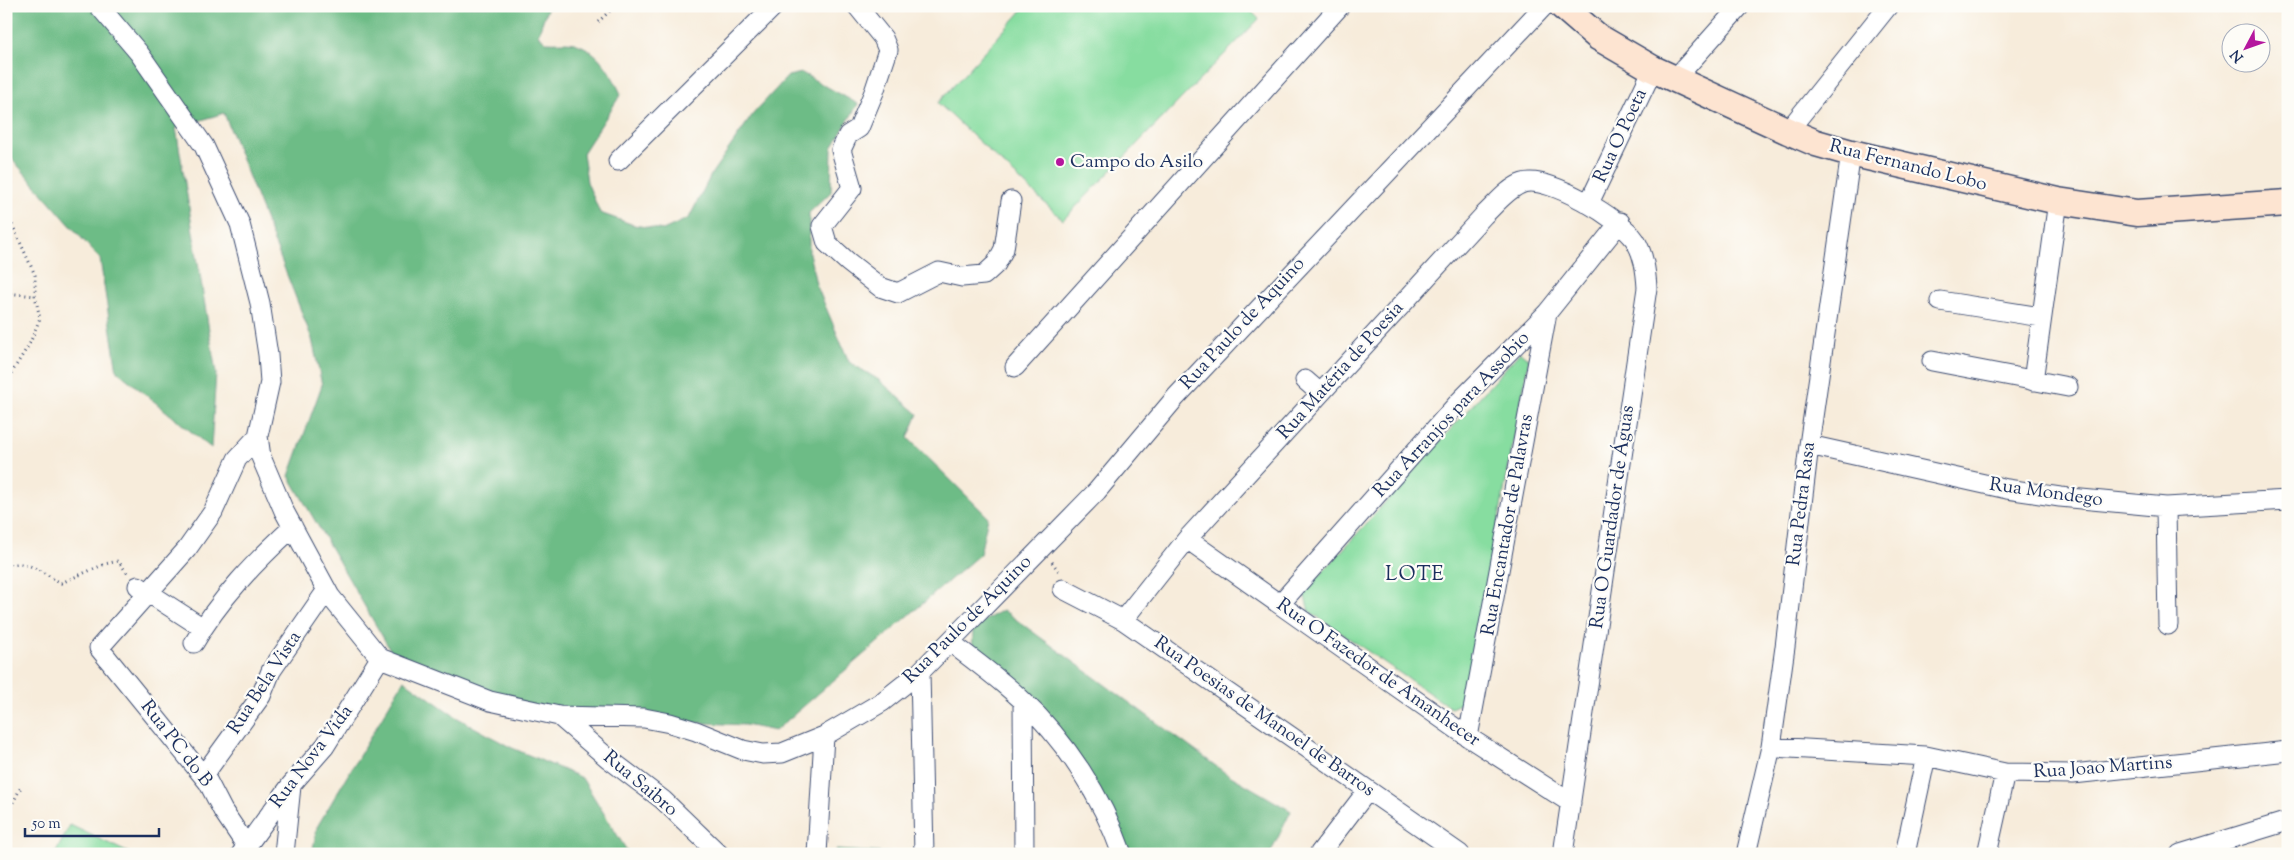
<svg xmlns="http://www.w3.org/2000/svg" width="2294" height="860" font-family="'Sorts Mill Goudy',serif">
	<style>
		.green { fill: #87dda0; stroke: #51867f }
		.forest { fill: #6dbc86; stroke: #447672 }
		.lines { fill: none; stroke-linecap: round; stroke-linejoin: round }
		.street-casing { stroke: #3c4b71; stroke-width: 21 }
		.secondary-casing { stroke: #3c4b71; stroke-width: 29 }
		.path { stroke: #3c4b71; stroke-width: 3; stroke-dasharray: 1 4; stroke-linecap: butt }
		.street { stroke: #fff; stroke-width: 19 }
		.secondary { stroke: #fde4d1; stroke-width: 26 }
		.poi-dot { fill: #b5179e; stroke: #fdfcf7; stroke-width: 2 }
		.labels { text-anchor: middle; dominant-baseline: central; stroke-width: 4.5; stroke-linejoin: round; paint-order: stroke }
		.street-label { font-size: 19px; fill: #1b2f5e; stroke: #fdfcf7 }
		.poi-label { font-size: 19px; fill: #1b2f5e; stroke: #fdfcf7; text-anchor: start }
		.neighbourhood-label { font-size: 20px; letter-spacing: 1px; fill: #1b2f5e; stroke: #fdfcf7 }
	</style>
	<rect width="100%" height="100%" fill="#fdfcf7"/>
	<filter id="ink" filterUnits="userSpaceOnUse"><feTurbulence type="fractalNoise" baseFrequency=".02" numOctaves="2"/><feDisplacementMap in="SourceGraphic" scale="10" xChannelSelector="R" yChannelSelector="G"/><feConvolveMatrix kernelMatrix="1 2 1 2 8 2 1 2 1" color-interpolation-filters="sRGB"/></filter>
	<filter id="wash" filterUnits="userSpaceOnUse"><feTurbulence type="fractalNoise" baseFrequency=".0096" numOctaves="4" result="noise"/><feDisplacementMap in="SourceGraphic" scale="20" xChannelSelector="R" yChannelSelector="G"/><feGaussianBlur stdDeviation="1.12" result="paint"/><feColorMatrix in="noise" values="0 0 0 0 0 0 0 0 0 0 0 0 0 0 0 0 0 1.4 0 .05"/><feComposite in="paint" operator="in"/></filter>
	<g filter="url(#wash)">
		<rect width="100%" height="100%" fill="#f7ecdb"/>
		<path class="green" d="M1026,6H1246L1259,19L1063,220L938,103Z
			M1520,352L1529,359L1464,702L1451,708L1309,611L1304,593Z
			M70,825L131,854H55Z
			M836,850L906,854H836Z"/>
		<path class="forest" d="M6,6H548L538,35L546,42C555,43 566,41 574,43C599,50 611,73 621,94L583,153L587,182L600,213L634,225L663,230L689,218L712,173L753,114L788,76L802,73L858,104L832,148L831,192L809,213V253L816,284L849,362L879,380L918,414L908,438L988,517L980,554L775,731L745,725L581,717L490,701L399,665L289,476L322,385L312,339L224,113L176,128L216,373L211,448L117,371L100,259L6,152Z
			M1003,610L1224,772L1291,811L1270,854H1122L1072,758L972,659L973,627Z
			M404,680L456,717L510,747L582,778L629,854H312L317,827Z"/>
	</g>
	<g filter="url(#ink)">
		<g class="lines">
			<g class="street-casing">
				<path id="street" d="M99,6L139,53L204,146L240,224L260,303L268,355L270,382L258,436L261,457L284,511L330,596L380,658L490,701L559,716L644,718L670,723L696,731L743,750L763,754L782,753L824,736L882,702L920,672L1097,491L1176,397L1544,6
					M857,6L883,38L888,50L874,92L859,128L848,135L841,150L852,188L822,226L827,243L848,262L880,287L898,293L939,272L962,277L984,275L996,264L1004,249L1011,201
					M1675,79L1740,6
					M1788,131L1888,6
					M618,161L774,6
					M1589,203L1653,69
					M1940,301L2041,317
					M1932,361L2068,387
					M1015,367L1340,6
					M1305,380L1320,393
					M2033,381L2058,201
					M1809,445L2007,489L2060,497L2166,507L2288,500
					M2166,507L2168,625
					M1187,539L1468,737L1571,803
					M138,586L203,628
					M1063,589L1123,620L1460,854
					M1280,604L1458,403L1547,313L1620,222
					M1123,620L1187,539L1484,215C1495,205 1508,188 1523,183C1548,175 1621,219 1635,240C1644,255 1646,271 1647,288L1563,854
					M950,642C975,661 1000,679 1022,700C1066,741 1102,797 1122,854
					M194,643C219,599 256,561 293,527
					M920,672L924,854
					M1023,701L1024,854
					M559,716L609,759L663,800L719,854
					M1468,737L1547,313
					M1771,747L1926,756L2005,773L2073,774L2288,751
					M203,776L261,696L271,671L327,590
					M246,845L223,811L208,782L99,648L187,549L213,512L237,459L258,436
					M241,854L291,785L325,746L380,658
					M284,854L291,786
					M817,854L824,736
					M1319,854L1368,790
					M1746,854L1771,747L1785,647L1809,445L1851,153
					M1905,854L1926,756
					M1987,854L2005,773
					M2180,854L2288,821"/>
			</g>
			<g class="secondary-casing">
				<path id="secondary" d="M1562,6L1598,37L1653,69L1788,131L1816,143L1851,153L2058,201L2137,213L2288,203"/>
			</g>
			<path class="path" d="M598,22L615,6
				M6,211L35,275V296L6,293
				M6,382L30,343L40,318L35,296
				M1052,562L1060,573
				M6,567C26,557 44,574 61,583L105,564L118,561L128,574
				M6,816L21,787"/>
			<use href="#street" class="street"/>
			<use href="#secondary" class="secondary"/>
		</g>
	</g>
	<circle class="poi-dot" cx="1060" cy="162" r="5"/>
	<g class="labels">
		<g class="street-label">
			<text transform="translate(1621 136) rotate(-65)">Rua O Poeta</text>
			<text transform="translate(1908 166) rotate(14)">Rua Fernando Lobo</text>
			<text transform="translate(1243 324) rotate(-47)">Rua Paulo de Aquino</text>
			<text transform="translate(1341 371) rotate(-48)">Rua Matéria de Poesia</text>
			<text transform="translate(1452 415) rotate(-47)">Rua Arranjos para Assobio</text>
			<text transform="translate(2046 493) rotate(8)">Rua Mondego</text>
			<text transform="translate(1802 504) rotate(-83)">Rua Pedra Rasa</text>
			<text transform="translate(1613 517) rotate(-82)">Rua O Guardador de Águas</text>
			<text transform="translate(1508 525) rotate(-80)">Rua Encantador de Palavras</text>
			<text transform="translate(968 620) rotate(-45)">Rua Paulo de Aquino</text>
			<text transform="translate(1378 673) rotate(35)">Rua O Fazedor de Amanhecer</text>
			<text transform="translate(265 683) rotate(-57)">Rua Bela Vista</text>
			<text transform="translate(1264 717) rotate(35)">Rua Poesias de Manoel de Barros</text>
			<text transform="translate(176 744) rotate(52)">Rua PC do B</text>
			<text transform="translate(312 757) rotate(-53)">Rua Nova Vida</text>
			<text transform="translate(2103 768) rotate(-4)">Rua Joao Martins</text>
			<text transform="translate(640 784) rotate(40)">Rua Saibro</text>
		</g>
		<g class="poi-label">
			<text x="1070" y="162">Campo do Asilo</text>
		</g>
		<g class="neighbourhood-label">
			<text x="1415" y="575">LOTE</text>
		</g>
	</g>
	<rect width="2294" height="860" fill="none" stroke="#fdfcf7" stroke-width="25"/>
	<g transform="translate(2246 48) rotate(229)"><circle r="24" fill="#fdfcf7" stroke="#a3aaba"/>
	<path d="M0-4L9 19L0 12L-9 19Z" fill="#b5179e"/>
	<text y="-8" font-size="14" font-weight="bold" text-anchor="middle" fill="#1b2f5e">N</text>
	</g>
	<path d="M25 828v8h134v-8" fill="none" stroke="#1b2f5e" stroke-width="2.5"/>
	<text x="32" y="828" font-size="15" fill="#1b2f5e" stroke="#fdfcf7" stroke-width="4" paint-order="stroke">50 m</text>
</svg>
